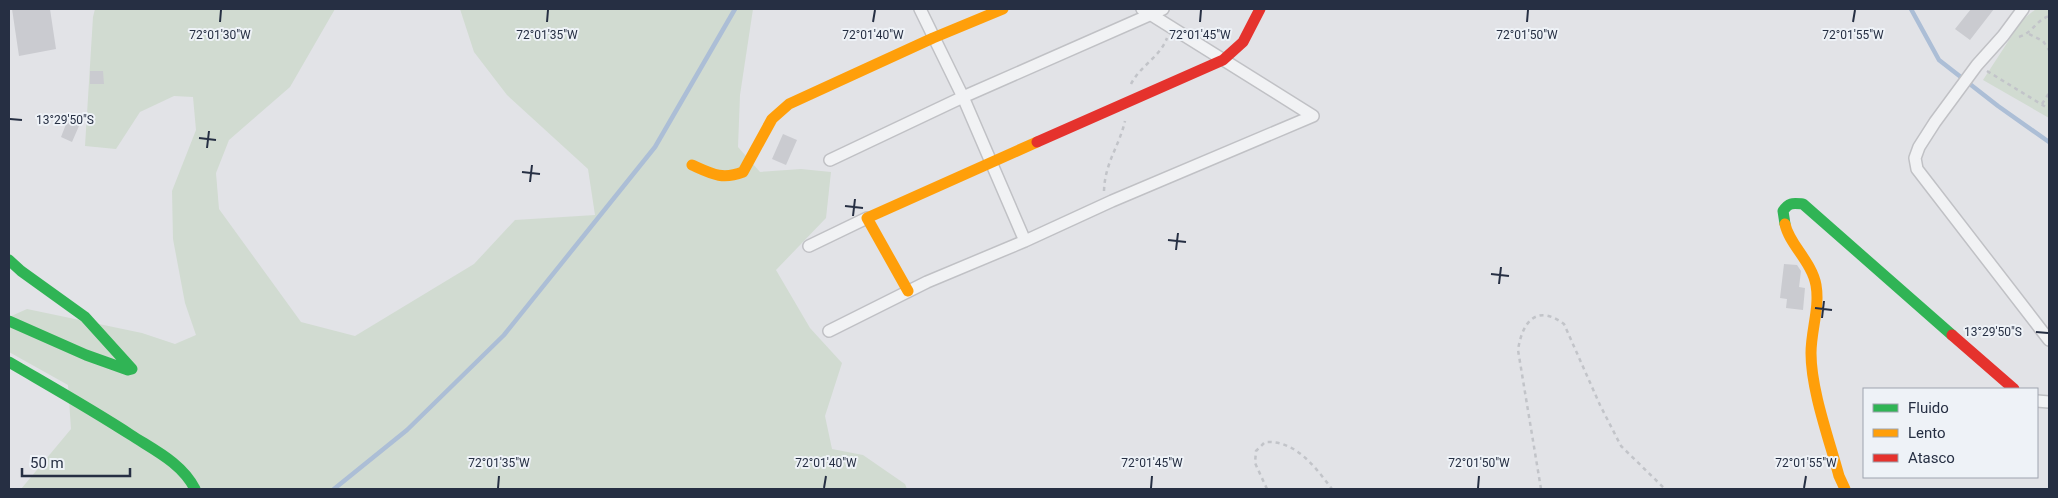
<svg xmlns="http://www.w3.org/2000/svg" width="2058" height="498" font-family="Roboto,sans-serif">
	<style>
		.green { fill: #d1dbd1 }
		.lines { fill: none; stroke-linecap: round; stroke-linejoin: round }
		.stream { stroke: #acbed6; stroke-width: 4.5 }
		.building { fill: #cacbd0 }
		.street-casing { stroke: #c0c1c5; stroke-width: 14 }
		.path { stroke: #c2c4c9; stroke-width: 2.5; stroke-dasharray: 4 4; stroke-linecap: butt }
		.street { stroke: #f1f2f4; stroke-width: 11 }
		.fast { stroke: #30b455; stroke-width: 11 }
		.slow { stroke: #ff9f0a; stroke-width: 11 }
		.jam { stroke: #e5322d; stroke-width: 11 }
		.ticks { fill: none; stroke: #262f43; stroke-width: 2 }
		.ticks-label { font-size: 12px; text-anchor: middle; fill: #262f43; stroke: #eef2f7; stroke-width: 4; stroke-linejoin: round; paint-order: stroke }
	</style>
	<rect width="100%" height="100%" fill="#e2e3e7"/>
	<path class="green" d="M95,9H335L290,87L229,140L216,173L219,209L301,322L355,336L474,264L515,220L595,215L588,169L507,95L474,52L460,9H753L740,95L738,147L760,172L801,169L831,172L826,218L776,270L810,328L842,363L825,416L832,449L863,455L905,484L907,489H21L71,429L68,385L9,352V317L27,309L142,333L175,344L196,335L185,303L173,239L172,191L196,130L193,97L174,96L140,112L116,149L85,146L93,17Z
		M2036,9H2049V118L1983,80L2022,20Z"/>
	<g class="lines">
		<path class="stream" d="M1911,9L1939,60L1998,106L2049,142
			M334,489L407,430L504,335L655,147L735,9"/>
	</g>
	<path class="building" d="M12,9H50L56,49L19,56Z
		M1971,9H1994L1970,40L1955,29Z
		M90,71H103L104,84H90Z
		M70,114L82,119L72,142L61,137Z
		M783,134L797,140L786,165L772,159Z
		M1784,264L1797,265L1801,271L1799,287L1805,288L1803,310L1786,308L1787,299L1780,298Z"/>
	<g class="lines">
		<g class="street-casing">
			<path id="street" d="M1142,9L1313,116
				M2023,9L2003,36L1977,65L1935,122L1919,147L1915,158L1917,169L2049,340
				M830,160L963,97L1163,9
				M1025,241L1112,201L1313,116
				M809,246L867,218
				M829,331L927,282L1025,241L963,97L920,9
				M2037,401L2049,402"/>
		</g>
		<path class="path" d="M2029,34L2043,41L2049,50
			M2019,37C2034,32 2035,21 2049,16
			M1987,71L2049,109
			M1131,84C1140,66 1160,57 1167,38
			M2042,104L2049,93
			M1104,191C1105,162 1119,147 1125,121
			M9,488V489
			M1267,489L1255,463L1256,451L1265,442C1296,440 1315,467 1332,489
			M1541,489L1518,350C1522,323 1536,303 1564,324L1600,405L1621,446L1665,489"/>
		<use href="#street" class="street"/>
		<path class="fast" d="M1785,224L1783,211C1789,202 1793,203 1803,204L1952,335
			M9,260L21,271L85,317L132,369L128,370L86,355L9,321
			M9,362C50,386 91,409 131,435C154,450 182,463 195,489"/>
		<path class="slow" d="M692,165C712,174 722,180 743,172L772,119L789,104L933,38L1003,9
			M1785,224C1789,244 1812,262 1816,285C1820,308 1811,330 1811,353C1811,390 1829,439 1839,476L1845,489
			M908,291L867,218L1037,142"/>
		<path class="jam" d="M1037,142L1223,60L1243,42L1260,9
			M1952,335L2014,389"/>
	</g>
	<path class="ticks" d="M220,22L221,10M547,22L548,10M873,22L875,10M1200,22L1201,10M1527,22L1528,10M1853,22L1855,10M10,119L22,120M199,138L216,140M207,148L209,131M522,172L540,174M530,182L532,165M845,206L863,208M853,216L855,199M1168,240L1186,242M1176,250L1178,233M1491,274L1509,276M1499,284L1501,267M1815,308L1832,310M1822,318L1824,301M2036,332L2048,333M498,488L499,476M824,488L826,476M1151,488L1152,476M1478,488L1479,476M1804,488L1806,476"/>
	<g class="ticks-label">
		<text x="220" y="39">72°01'30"W</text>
		<text x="547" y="39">72°01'35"W</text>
		<text x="873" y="39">72°01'40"W</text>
		<text x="1200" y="39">72°01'45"W</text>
		<text x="1527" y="39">72°01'50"W</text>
		<text x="1853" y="39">72°01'55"W</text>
		<text x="65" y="124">13°29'50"S</text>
		<text x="1993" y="336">13°29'50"S</text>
		<text x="499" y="467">72°01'35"W</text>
		<text x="826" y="467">72°01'40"W</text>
		<text x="1152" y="467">72°01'45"W</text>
		<text x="1479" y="467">72°01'50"W</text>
		<text x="1806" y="467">72°01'55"W</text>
	</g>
	<rect width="2058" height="498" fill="none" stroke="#262f43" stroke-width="20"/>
	<rect x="1863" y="388" width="175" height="90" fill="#eef2f7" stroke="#9ea4af"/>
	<rect x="1873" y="404" width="25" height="8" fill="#30b455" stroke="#9ea4af"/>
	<text x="1908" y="413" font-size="15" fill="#262f43">Fluido</text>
	<rect x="1873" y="429" width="25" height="8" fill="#ff9f0a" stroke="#9ea4af"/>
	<text x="1908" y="438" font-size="15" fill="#262f43">Lento</text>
	<rect x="1873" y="454" width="25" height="8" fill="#e5322d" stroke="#9ea4af"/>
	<text x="1908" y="463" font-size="15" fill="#262f43">Atasco</text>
	<path d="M22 468v8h108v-8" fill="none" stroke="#262f43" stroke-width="2.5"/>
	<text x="30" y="468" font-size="15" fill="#262f43" stroke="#eef2f7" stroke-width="4" paint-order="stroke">50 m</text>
</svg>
